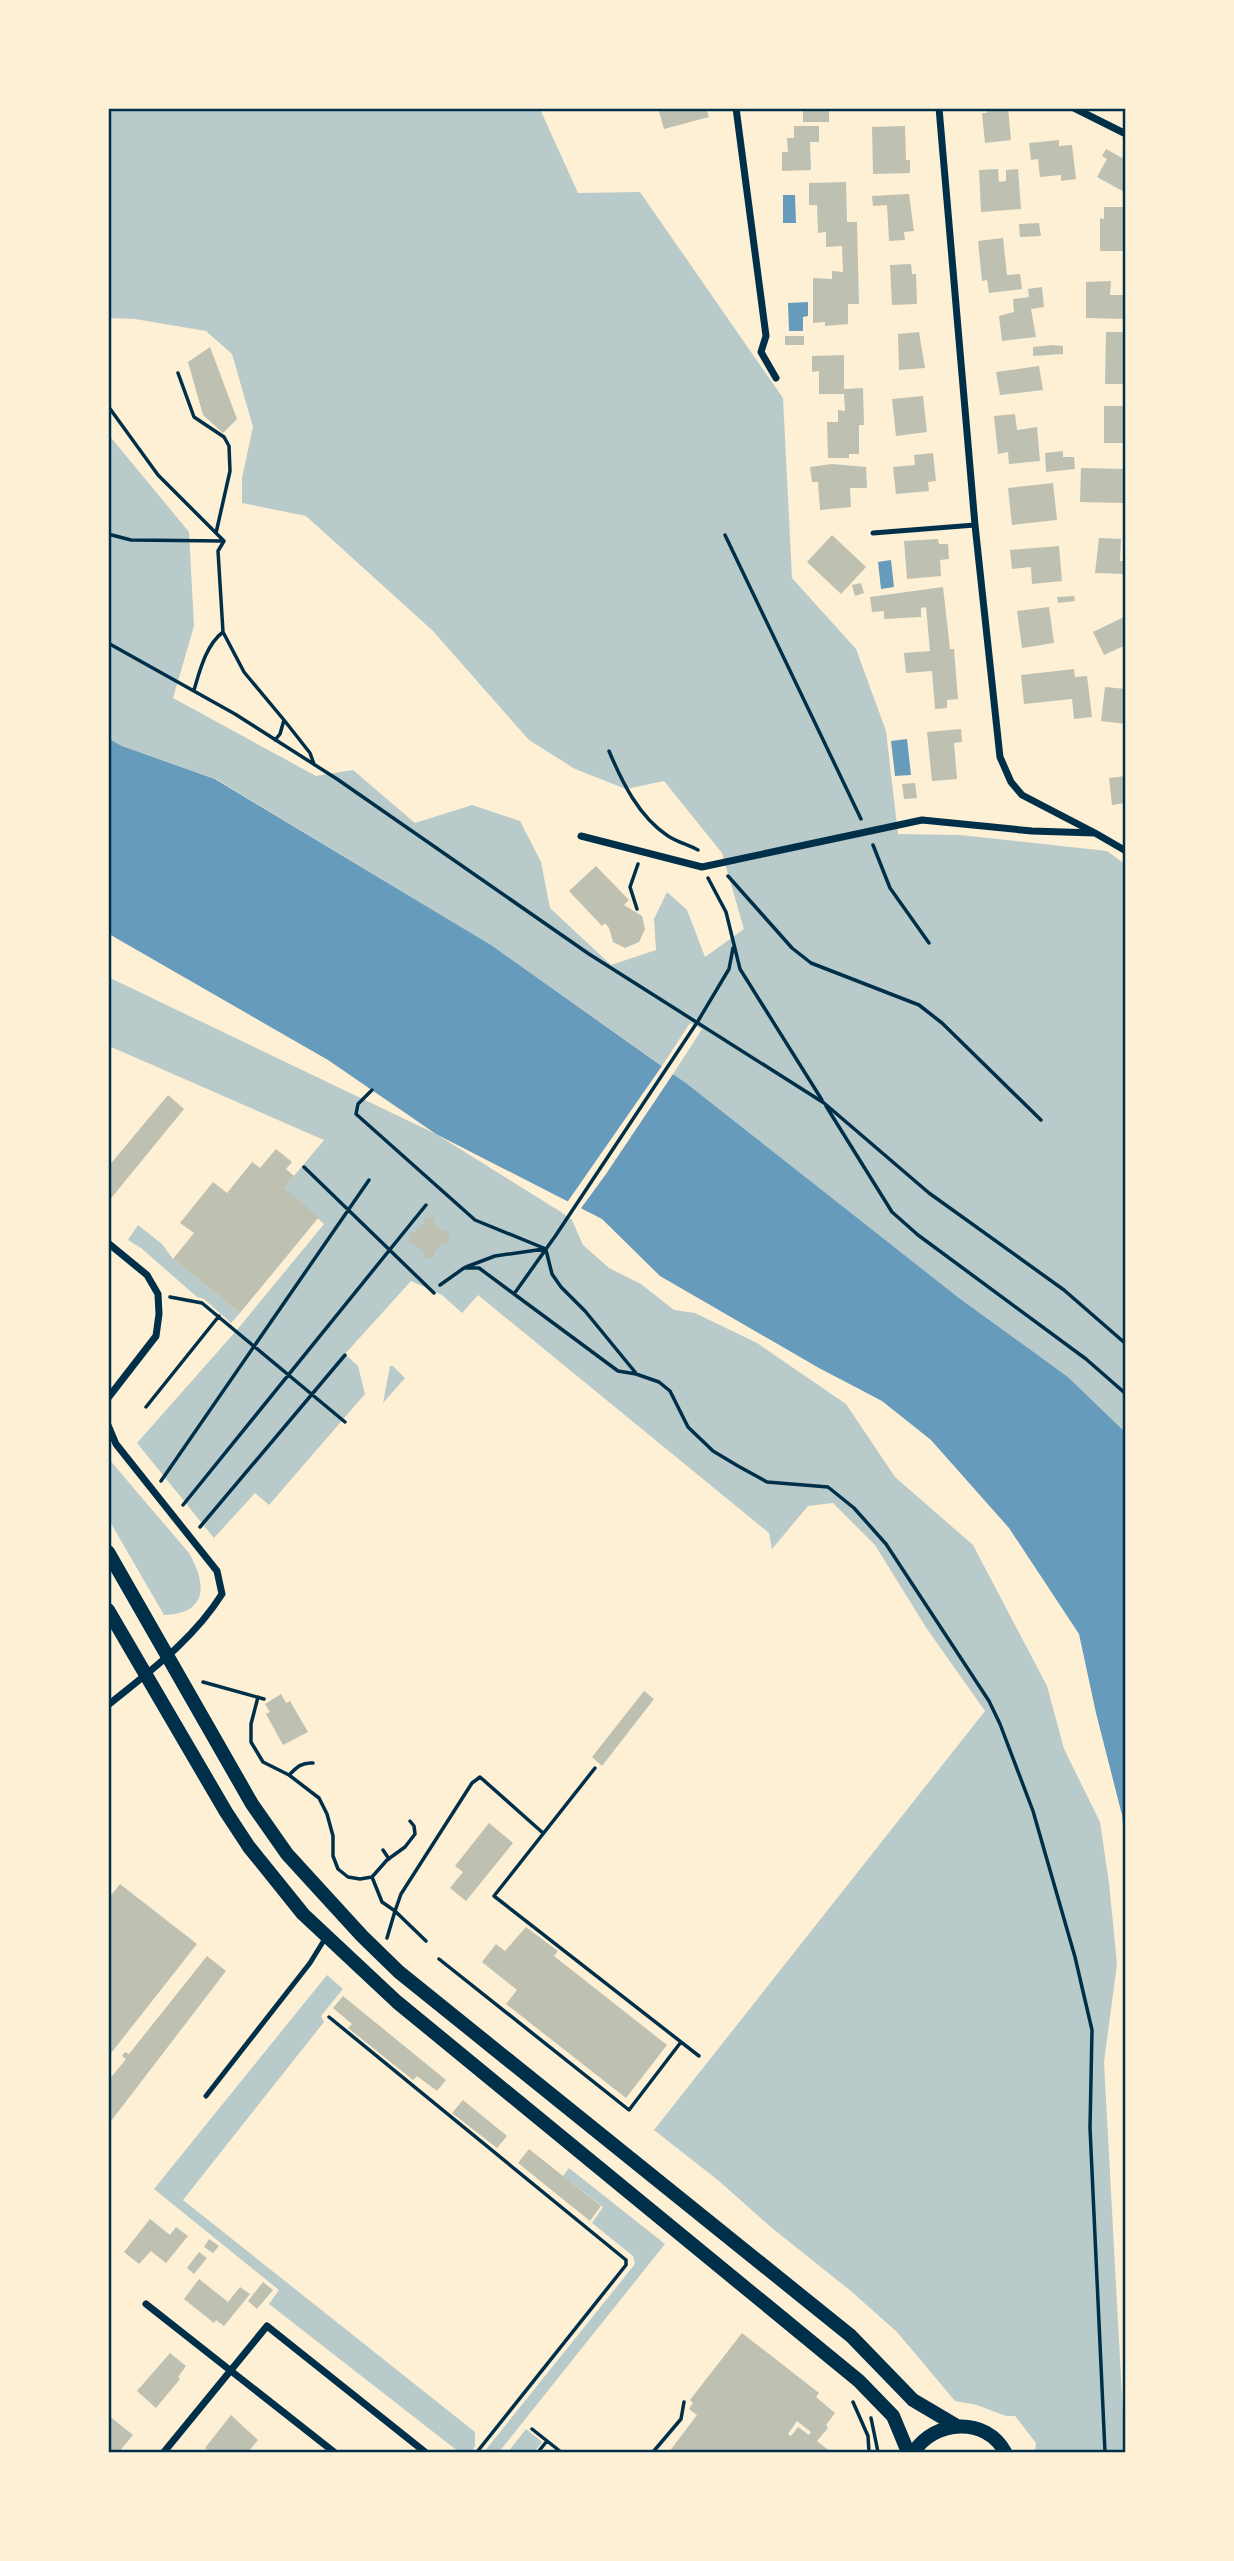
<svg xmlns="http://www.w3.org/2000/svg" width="1234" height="2561" font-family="'Open Sans',sans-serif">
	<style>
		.green { fill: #b9caca }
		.water { fill: #669bbc }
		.pier { fill: #fdf0d5 }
		.building { fill: #bec0b2; fill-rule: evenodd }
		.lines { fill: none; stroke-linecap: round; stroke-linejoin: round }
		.path { stroke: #003049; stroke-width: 3.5 }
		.service { stroke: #003049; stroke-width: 5 }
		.minor { stroke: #003049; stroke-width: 7 }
		.secondary { stroke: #003049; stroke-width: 14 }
		.neatline { fill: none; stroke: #003049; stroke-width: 2.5 }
	</style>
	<rect width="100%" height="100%" fill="#fdf0d5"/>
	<path class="green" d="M109,109H540L578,193L640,192L783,398L792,578L856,649L886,731L898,834L960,835L1107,851L1125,864V1432L1068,1377L959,1298L673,1074L702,1029L690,1023L662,1066L491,945L216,779L122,746L109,739L108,434L189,532L194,626L173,698L316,776L353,770L415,823L472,805L520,821L541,862L550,908L611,965L656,950L654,919L667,892L687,910L705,957L744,929L722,853L664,781L626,789L575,769L529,740L433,631L306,516L242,503V478L253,427L232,354L206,331L135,319L109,318Z
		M108,977L436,1134L561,1212L572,1220L583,1245L609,1268L641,1284L674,1310L695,1313L757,1343L846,1404L895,1477L973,1545L1047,1686L1064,1749L1100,1822L1109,1883L1117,1964L1104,2062L1125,2452H1035L1036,2443L1015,2416H1006L977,2405L955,2401L897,2332L852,2292L772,2228L719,2181L654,2130L985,1711L927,1629L875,1545L833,1503L808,1506L772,1549L769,1533L478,1295L462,1313L442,1295L411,1281L345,1354L358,1366L365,1394L269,1505L255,1493L214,1538L137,1443L236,1331L324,1224L284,1188L324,1140L109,1046Z
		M138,1225L162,1244L173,1259L240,1313L231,1323L204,1299L197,1297L141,1248L128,1240Z
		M390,1366H393L405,1378L383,1403Z
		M108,1458L189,1553C207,1584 208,1614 164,1615L109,1520Z
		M327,1975L343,1989L321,2016L324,2022L183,2200L475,2432V2446L471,2452H459L269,2304L279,2290L154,2189Z
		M569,2168L665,2244L499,2452H484L635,2264L633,2256L592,2223L603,2207L563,2176Z
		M526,2429L542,2442L534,2452H508Z"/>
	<path class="water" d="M783,195H795L796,223H783Z
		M808,302V316L803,317V331H789L788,303Z
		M891,560L894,587L881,589L878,562Z
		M109,739L122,746L215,779L491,945L687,1084L959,1298L1068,1377L1125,1432V1850L1122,1815L1096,1713L1079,1634L1009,1528L931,1440L882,1401L819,1368L660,1276L602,1219L436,1134L328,1060L109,934Z
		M907,739L911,775L895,776L891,741Z"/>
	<path class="pier" d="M664,1063L675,1071L606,1174L579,1211L566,1204Z"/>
	<path class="building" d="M658,108H706L709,117L664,129Z
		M803,108H829V122H803Z
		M987,108H1008L1011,140L985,143L982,113H987Z
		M794,126H819V142H810L811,170L782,171V152H788L787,138H794Z
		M905,126L906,160H910V173L873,174L872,127Z
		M1059,140V146L1072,145L1076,179L1061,181V175L1040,177L1038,159L1031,160L1029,143Z
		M1106,149L1126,160V193L1097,177L1107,159L1102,156Z
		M998,169L999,182L1006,181V170L1018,169L1021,209L981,212L979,170Z
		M846,182L847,222H857L859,304H848V324L825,326V322L813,323V278L832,279V271L843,272L842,246L826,247V232L818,233L817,205H809V183Z
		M909,194L914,231L904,232L905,240L889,241L887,205L873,206L872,196Z
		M1104,207H1126L1125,251H1100V218L1104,219Z
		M1039,223L1041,236L1020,237L1019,224Z
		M1003,238L1007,275L1020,274L1022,289L989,293L987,280L982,281L978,241Z
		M911,264L912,274H916L917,304L892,305L890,265Z
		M1111,281L1110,295H1126V319L1086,318V282Z
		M1042,287L1044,307L1031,309L1036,337L1002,341L999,316L1014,312L1013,299L1029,297L1028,289Z
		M919,332L925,368L899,370L898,334Z
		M1106,332H1126V384H1105Z
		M785,336H804V345H785Z
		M1052,345L1063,346V354L1033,356V347Z
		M210,347L237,419L223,433L203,415L188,362Z
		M844,355V389L863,388L864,425H859V454H849V458H828L827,422H838V410L845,411L844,394H819V371L812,372V356Z
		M1039,366L1043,390L1000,395L996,372Z
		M923,396L927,432L896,436L892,399Z
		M1104,406H1126V443H1104Z
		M1015,414L1017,430L1037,427L1040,461L1009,464L1008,452L998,454L994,416Z
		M1063,451V457H1074L1075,469L1046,472L1045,453Z
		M933,453L936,481L928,482L929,491L896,494L893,467L915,465L914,455Z
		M832,464L866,467L867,488H850L851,507L820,510L818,482H812L810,467Z
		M1081,468L1126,469L1123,503L1080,502Z
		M1053,483L1057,520L1012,525L1008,488Z
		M832,535L866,567L841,594L807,562Z
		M1099,538L1121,539L1120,561H1125V574L1095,573Z
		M938,539L939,544H948L949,559L940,560L941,576L907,579L904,541Z
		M1059,546L1062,581L1032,584L1031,567L1012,569L1010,550Z
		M861,583L864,593L855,596L852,585Z
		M943,587L950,649H954L958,699L947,700V708L935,709L932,671L906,673L904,653L930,651L926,607L921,608V617L884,619V611L872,612L870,597Z
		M1074,596L1075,601L1058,603L1057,597Z
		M1049,607L1054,643L1022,648L1017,611Z
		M1126,616V645L1104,655L1093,632Z
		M1074,669L1075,677L1087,676L1092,717L1074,719L1072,699L1024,704L1021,675Z
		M1105,687L1126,689V724L1101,721Z
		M961,729L962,742L954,743L957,779L932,781L927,732Z
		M1126,776V803L1112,805L1109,778Z
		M915,783L917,798L904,799L902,784Z
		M596,866L629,900L624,905L642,916L645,929L639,942L625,948L613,942L609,928L605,923L602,926L569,891Z
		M168,1095L184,1109L108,1202V1167Z
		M276,1149L292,1162L286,1169L294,1176L284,1188L319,1217L240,1313L173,1259L194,1233L180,1223L213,1182L227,1193L252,1162L260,1168Z
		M434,1217V1222L443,1231H449V1243H443L434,1252V1258H424V1253L414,1243H409L410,1232H415L424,1223V1218Z
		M644,1691L654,1699L602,1766L592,1757Z
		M281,1694L286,1703L290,1701L308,1732L283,1745L266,1714L270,1712L265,1704Z
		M489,1823L513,1843L466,1901L450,1888L463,1872L455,1866Z
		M120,1884L197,1944L108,2057V1899Z
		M526,1927L558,1951L554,1956L667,2045L626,2098L506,2004L517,1990L482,1962L496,1944L505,1951Z
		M207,1956L226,1971L108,2125V2081L126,2059L122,2056L125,2052L129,2054Z
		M343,1996L446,2080L437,2091L417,2076L413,2080L348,2028L352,2024L333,2008Z
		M463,2100L507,2136L497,2148L452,2113Z
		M529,2149L601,2206L590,2221L518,2163Z
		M150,2219L170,2235L176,2227L188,2236L166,2263L151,2251L139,2264L124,2252Z
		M209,2239L219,2246L213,2253L204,2247Z
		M199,2252L207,2258L194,2274L187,2268Z
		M199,2279L228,2302L240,2287L250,2294L224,2326L216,2320L214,2323L184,2299Z
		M263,2282L273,2290L257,2309L248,2301Z
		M742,2333L819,2393L816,2397L835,2413L826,2425L828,2428L817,2441L831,2452H669L697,2415L689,2409L693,2403L690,2400ZM797,2421L811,2432L809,2435L798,2427L791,2436L788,2434Z
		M170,2353L186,2366L178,2377L180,2379L156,2408L137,2391Z
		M108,2415L133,2435L119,2452H108Z
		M231,2415L258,2440L248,2452H210L205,2448Z"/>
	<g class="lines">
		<path class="path" d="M178,373L194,417L224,437L229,446L230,471L216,533
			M108,406L158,475L224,541
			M108,534L131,540L224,541
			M725,535L861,819
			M223,632L244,672L284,720L280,734L275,740
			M108,643L235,714L337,779L589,954L824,1103L929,1193L1064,1290L1126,1344
			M194,690C200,670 206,645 223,632L218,551L224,541
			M284,720L310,753L314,764
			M609,751C622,782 639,817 668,836C677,842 689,845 698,850
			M873,845L890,888L929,943
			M728,876L792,948L811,963L919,1005L942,1023L1041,1120
			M708,878L726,912L740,969L822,1100
			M637,909L630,887L638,864
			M372,1090L358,1104L356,1114L475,1220L546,1249
			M826,1106L892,1212L918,1235L1086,1359L1126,1394
			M304,1167L434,1293
			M546,1250L552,1274L561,1287L585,1311L635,1372
			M466,1267L495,1256L544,1249
			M440,1285L464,1268H479L618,1371L636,1374L659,1382L670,1391L688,1427L713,1451L738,1466L767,1482L828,1487L854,1508L886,1544L989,1701L1000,1724L1033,1811L1075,1957L1092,2030L1090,2128L1105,2452
			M514,1294L556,1235L698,1021L729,969L733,948
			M170,1297L202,1303L345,1422
			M146,1407L219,1316
			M161,1481L369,1180
			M183,1505L426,1205
			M200,1527L345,1355
			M203,1682L264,1699
			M258,1697L251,1724V1742L263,1762L289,1775L319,1798L327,1814L333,1836V1856L338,1869L348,1877L360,1879L372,1877L387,1860L405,1847L415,1834L414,1826L410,1821
			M595,1768L494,1896L699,2056
			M289,1775C297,1767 302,1762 313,1763
			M383,1850L389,1859
			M372,1877L382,1902L395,1911L387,1938
			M426,1941L395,1911L401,1894L472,1783L480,1777L543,1833
			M439,1959L629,2110L681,2042
			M329,2017L626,2260V2265L477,2452
			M853,2402L868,2436L869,2452
			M871,2418L878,2452
			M532,2429L561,2452
			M538,2452L547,2441
			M653,2452L681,2419L684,2402"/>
		<path class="service" d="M873,533L975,525
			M206,2096L310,1963L326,1937"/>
		<path class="minor" d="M736,108L766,336L761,352L776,378
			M939,108L975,525L1000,757L1011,782L1022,795L1095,833
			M1074,108L1126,134
			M581,836L702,867L922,820L1032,831L1095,833L1126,851
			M108,1243L147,1275L158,1294L159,1314L156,1336L108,1398
			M108,1425L116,1444L217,1571L222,1594C193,1640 150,1671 108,1705
			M146,2304L334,2452
			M164,2452L267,2326L425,2452"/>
		<path class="secondary" d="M108,1552L252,1804L287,1854L362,1936L399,1972L851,2336L913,2400L957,2426
			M108,1610L226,1812L249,1847L303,1914L397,2002L859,2381L893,2416L908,2452
			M914,2452C934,2420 986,2416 1005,2452"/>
	</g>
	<rect width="1234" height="2561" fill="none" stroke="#fdf0d5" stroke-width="220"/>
	<rect x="110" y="110" width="1014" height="2341" class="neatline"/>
</svg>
